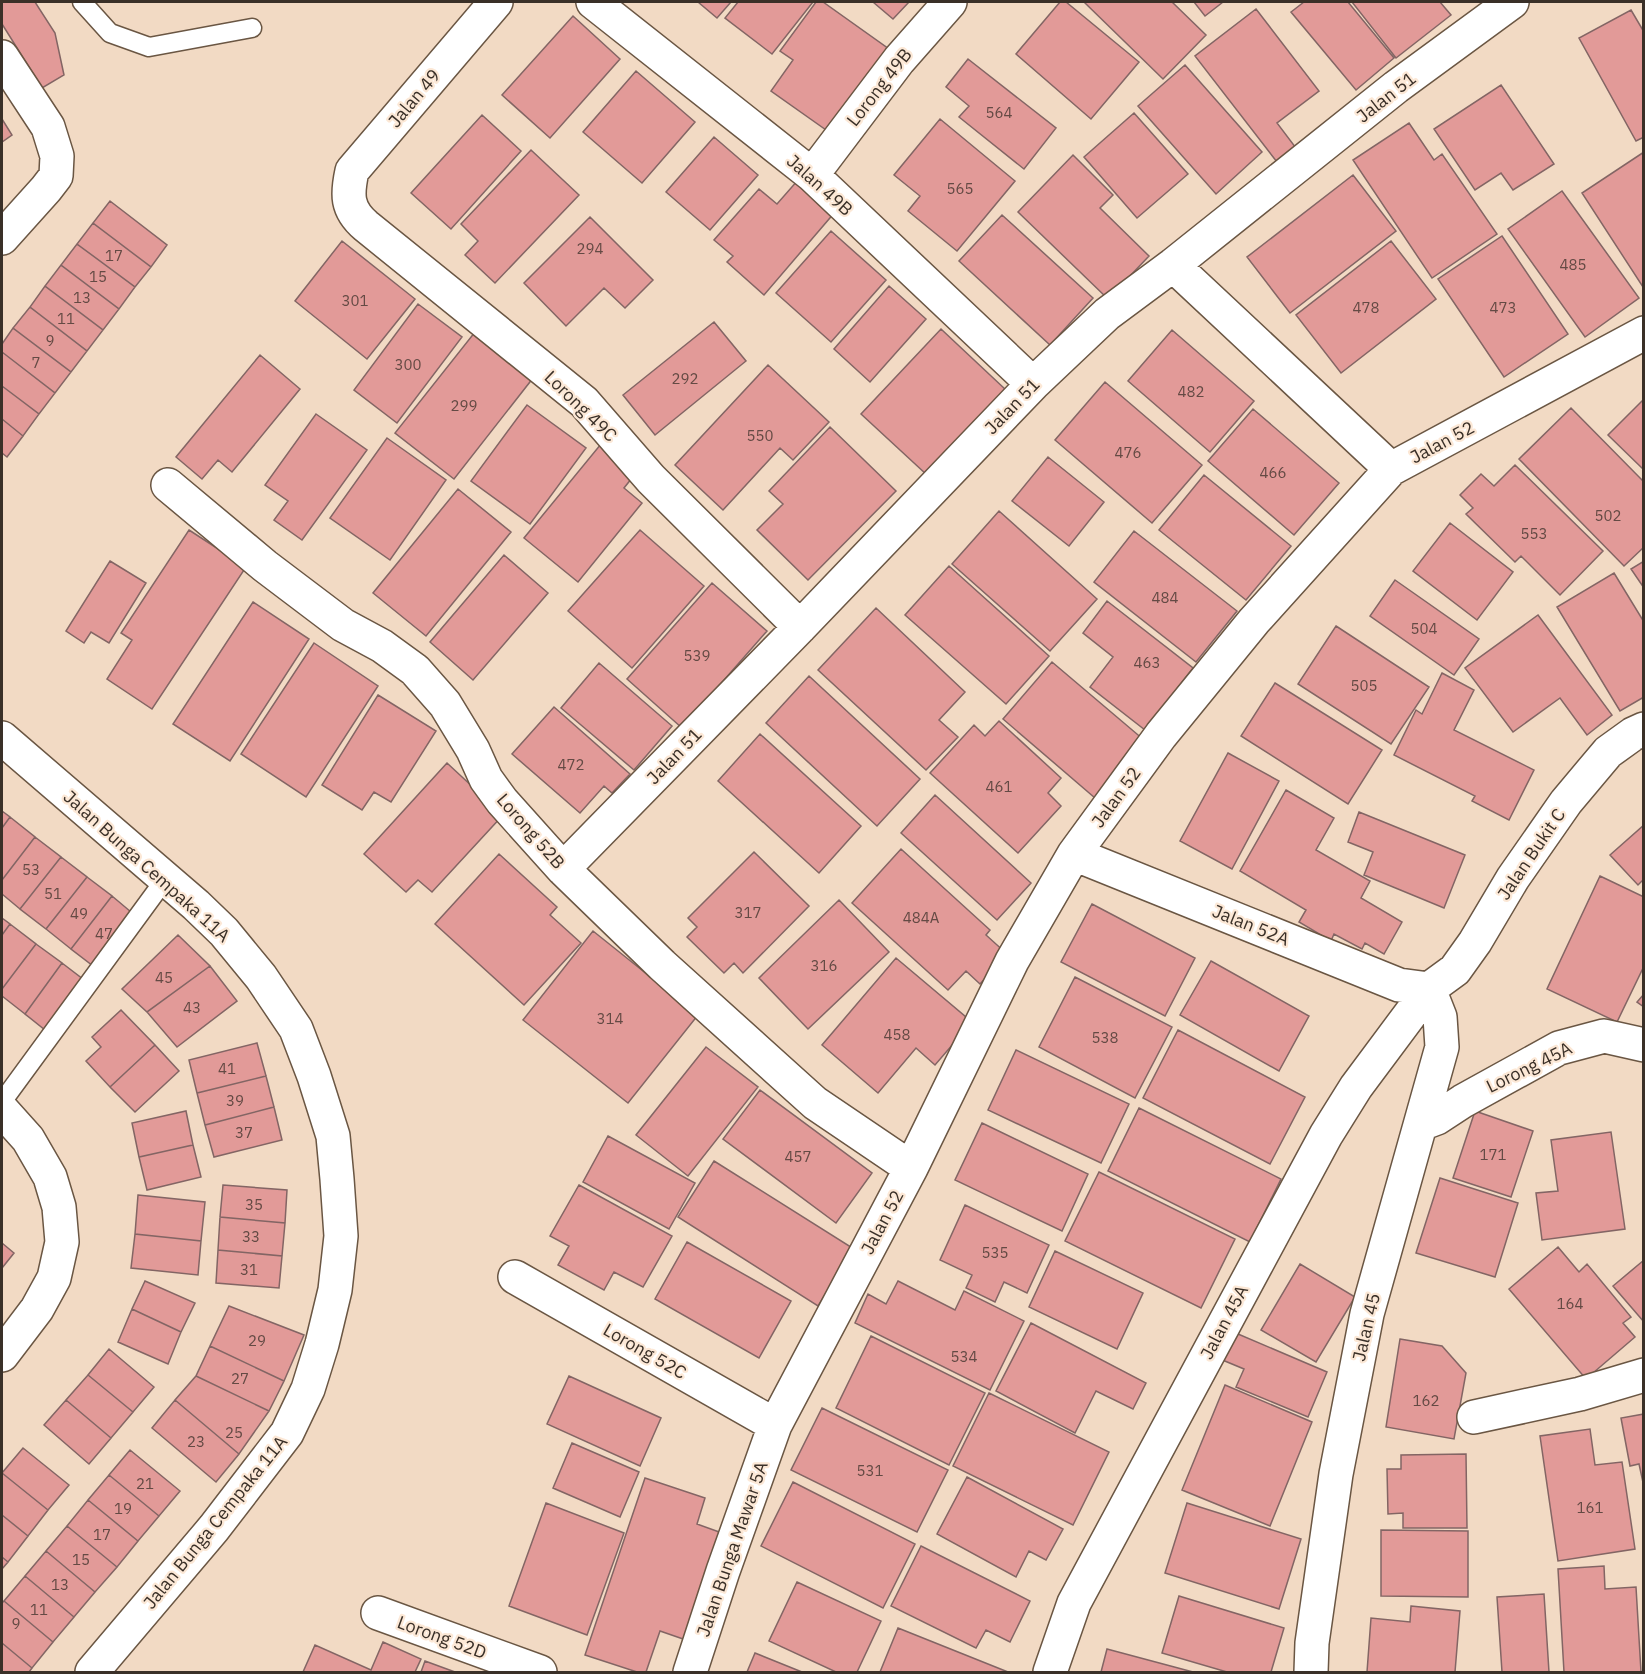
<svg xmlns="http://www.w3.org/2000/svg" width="1645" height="1674" font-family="'IBM Plex Sans',sans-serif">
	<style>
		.building { fill: #e29a98; stroke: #836564; stroke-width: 1.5 }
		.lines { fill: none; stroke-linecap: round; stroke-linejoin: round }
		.service-casing { stroke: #6a5643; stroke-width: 21 }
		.minor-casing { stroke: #6a5643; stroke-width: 36 }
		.service { stroke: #fff; stroke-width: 18 }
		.minor { stroke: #fff; stroke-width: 33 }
		.labels { text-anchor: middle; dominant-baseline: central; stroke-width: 4.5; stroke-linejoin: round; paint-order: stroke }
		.number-label { font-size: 15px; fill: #644a44 }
		.street-label { font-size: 18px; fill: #3a3028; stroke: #fce8d6 }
	</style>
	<rect width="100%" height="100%" fill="#f2dac4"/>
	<path class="building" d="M2,2H35L55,33L64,75L42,88L2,24Z
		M698,2H731L717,18Z
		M738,2H813L772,54L725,18Z
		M816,2H823L889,49L836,137L771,91L793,60L780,51Z
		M873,2H909L893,19Z
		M1060,2H1066L1139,62L1091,119L1016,54Z
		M1084,2H1172L1206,35L1163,79Z
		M1194,2H1223L1205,16Z
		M1304,2H1348L1394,58L1356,90L1291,12Z
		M1352,2H1440L1451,15L1396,58Z
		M1256,9L1319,91L1277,123L1296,148L1277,162L1195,56Z
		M1631,10L1644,32V137L1636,141L1579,38Z
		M573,16L620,59L550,138L502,95Z
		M968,59L1056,128L1024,169L959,117L969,106L946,87Z
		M1185,65L1262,152L1216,194L1138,106Z
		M636,71L695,122L642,183L583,132Z
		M1501,85L1554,164L1513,190L1501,173L1475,190L1434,129Z
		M1134,113L1188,174L1137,218L1084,157Z
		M482,115L521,151L451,229L411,193Z
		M2,119L12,135L2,142Z
		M940,119L1015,181L957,251L908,211L920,196L894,175Z
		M1409,123L1434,160L1442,154L1497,234L1432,278L1353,160Z
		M714,137L758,175L710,230L666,192Z
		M531,150L579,195L495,283L465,255L478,241L461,224Z
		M1644,152V287H1643L1582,193Z
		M1073,155L1113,195L1100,208L1149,256L1108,299L1018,212Z
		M1353,175L1396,231L1290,313L1247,257Z
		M798,180L835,212L764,295L727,262L733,256L714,240L759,189L777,204Z
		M1562,191L1639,298L1585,337L1508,229Z
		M110,201L167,245L151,267L93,223Z
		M1002,215L1093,298L1050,345L959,261Z
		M590,217L653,280L625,308L604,288L566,326L524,283Z
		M93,223L151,267L135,287L77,244Z
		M831,231L886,280L831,342L776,293Z
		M1502,236L1568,334L1504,377L1438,279Z
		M342,241L415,299L367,359L295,301Z
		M1391,241L1436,299L1341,373L1296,315Z
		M77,244L135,287L119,309L61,265Z
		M61,265L119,309L103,330L45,286Z
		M45,286L103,330L87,351L30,307Z
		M889,286L926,319L870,382L834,349Z
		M418,304L462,337L397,423L354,390Z
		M30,307L87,351L71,372L13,328Z
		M714,322L746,361L655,435L623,395Z
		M13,328L71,372L55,393L2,352V344Z
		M941,329L1006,390L927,475L861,414Z
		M1172,330L1254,401L1210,452L1128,381Z
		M475,332L533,378L454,479L395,433Z
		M2,352L55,393L39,414L2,386Z
		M260,355L300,389L232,472L218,460L202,479L176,457Z
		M768,365L829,422L793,460L780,448L723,510L675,465Z
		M1105,382L1202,465L1152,523L1055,440Z
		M2,386L39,414L23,436L2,419Z
		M1644,399V470L1608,435Z
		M527,405L586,448L530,524L471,481Z
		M1571,408L1644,482V547L1624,566L1519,459Z
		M1253,409L1339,483L1294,535L1208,461Z
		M316,414L367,450L302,540L274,520L288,501L265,485Z
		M2,419L23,436L7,457L2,453Z
		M830,427L896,491L808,580L757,530L783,504L769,491Z
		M387,438L446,480L390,560L330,518Z
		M601,444L636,473L624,488L642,503L578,582L524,538Z
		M1048,457L1104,502L1069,546L1012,501Z
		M1515,465L1603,551L1560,595L1521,556L1515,562L1466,514L1473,508L1460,495L1481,474L1494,486Z
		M1204,475L1291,546L1246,600L1159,530Z
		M458,489L511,532L426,636L373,593Z
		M999,511L1097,599L1050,651L952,564Z
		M1450,523L1513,572L1477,620L1413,571Z
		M189,530L246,567L152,709L107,679L132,640L121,633Z
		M640,530L704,586L632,668L568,611Z
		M1134,531L1237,611L1196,662L1094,582Z
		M504,555L548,593L473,680L430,642Z
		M110,561L146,583L109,643L91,632L84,643L66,631Z
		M1644,561V588L1631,569Z
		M949,566L1049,656L1006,704L905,615Z
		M1614,573L1644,622V697L1620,711L1557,607Z
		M1395,580L1479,639L1454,675L1370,616Z
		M712,583L767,631L682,728L627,679Z
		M1107,601L1193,668L1145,730L1090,687L1113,657L1083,633Z
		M253,602L309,639L230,761L173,724Z
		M876,608L965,692L939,720L958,737L926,770L818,670Z
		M1538,615L1612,715L1587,735L1560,698L1513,732L1465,668Z
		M1336,626L1429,687L1391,744L1298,684Z
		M314,643L378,686L306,797L241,754Z
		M1052,662L1144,740L1095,798L1003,719Z
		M599,663L672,726L634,770L561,708Z
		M1442,673L1474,690L1454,730L1534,770L1509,820L1472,801L1475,796L1394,755L1416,710L1422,714Z
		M809,676L920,779L877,826L766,723Z
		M1275,683L1382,750L1348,804L1241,736Z
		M378,695L436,731L391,802L374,792L362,810L322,785Z
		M554,707L630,774L612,793L604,786L580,813L512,754Z
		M999,721L1061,778L1048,793L1061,806L1018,853L930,773L974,725L985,736Z
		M760,734L861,826L819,873L718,781Z
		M1228,753L1279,781L1232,869L1180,841Z
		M447,763L503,815L432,892L418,880L406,892L364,854Z
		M1286,790L1334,818L1316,850L1370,881L1361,898L1402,922L1384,954L1365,943L1362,949L1334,934L1331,941L1299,922L1306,910L1240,871Z
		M935,795L1031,883L997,920L901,833Z
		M2,811L10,817L2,828Z
		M1359,812L1465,855L1444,908L1364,875L1373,852L1348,842Z
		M10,817L35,837L2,880V828Z
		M1644,825V879L1638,885L1610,855Z
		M35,837L61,857L20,909L2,894V880Z
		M901,849L990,930L986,935L1007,954L980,984L966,971L948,990L852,903Z
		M754,852L809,906L743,973L734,963L724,973L687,937L697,927L688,918Z
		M499,854L557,907L550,915L581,943L524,1005L435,924Z
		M61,857L87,877L46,929L20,909Z
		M1600,876L1644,897V966L1617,1022L1547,989Z
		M87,877L112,896L71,949L46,929Z
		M112,896L137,917L97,969L71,949Z
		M839,900L889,952L808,1029L759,978Z
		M1092,904L1195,958L1165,1016L1061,962Z
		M2,918L10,924L2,935Z
		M10,924L36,944L2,989V935Z
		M593,931L698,1015L628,1103L523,1020Z
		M178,935L210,966L147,1012L122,989Z
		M36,944L62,963L25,1014L2,996V989Z
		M896,958L972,1022L935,1065L916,1048L878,1093L822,1045Z
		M1211,961L1309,1016L1279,1071L1180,1015Z
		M62,963L88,983L50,1034L25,1014Z
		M210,966L237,1001L177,1047L147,1012Z
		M1075,977L1172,1027L1135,1098L1039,1047Z
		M1644,994V1007L1637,1002Z
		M121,1010L155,1045L110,1087L86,1061L101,1047L92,1037Z
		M1178,1030L1305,1097L1270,1164L1143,1098Z
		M257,1043L266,1076L197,1093L189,1060Z
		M155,1045L179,1071L135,1112L110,1087Z
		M706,1047L758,1087L688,1176L636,1135Z
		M1016,1050L1129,1104L1101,1163L988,1110Z
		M266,1076L274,1107L205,1125L197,1093Z
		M760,1090L872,1173L836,1223L723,1139Z
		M274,1107L282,1140L214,1157L205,1125Z
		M1139,1108L1281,1179L1250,1242L1108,1171Z
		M186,1111L193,1145L139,1157L132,1123Z
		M1475,1111L1533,1131L1511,1197L1453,1178Z
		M982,1123L1088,1174L1062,1231L955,1180Z
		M1611,1132L1625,1229L1542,1240L1536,1193L1558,1191L1551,1140Z
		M608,1136L695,1183L669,1229L583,1182Z
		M193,1145L201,1177L147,1190L139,1157Z
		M714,1161L854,1249L818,1306L678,1217Z
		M1099,1172L1235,1239L1201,1308L1065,1241Z
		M1440,1178L1518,1203L1495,1277L1416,1253Z
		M223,1185L287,1190L285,1223L220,1217Z
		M579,1185L672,1236L643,1287L614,1272L604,1290L558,1265L569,1246L550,1236Z
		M138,1195L205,1202L201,1241L135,1234Z
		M965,1205L1049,1245L1027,1293L1004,1282L995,1302L966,1288L972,1275L940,1260Z
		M220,1217L285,1223L282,1256L218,1250Z
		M135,1234L201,1241L198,1275L131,1268Z
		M687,1242L791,1301L759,1358L655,1299Z
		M2,1243L14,1253L2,1268Z
		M1558,1247L1579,1272L1587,1264L1631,1317L1623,1323L1635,1337L1586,1379L1509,1289Z
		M218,1250L282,1256L279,1288L216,1283Z
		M1055,1251L1143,1293L1117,1349L1029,1307Z
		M1644,1260V1322L1613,1286Z
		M1300,1264L1355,1297L1316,1362L1261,1330Z
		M145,1281L195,1303L181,1332L132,1309Z
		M898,1281L955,1310L964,1291L1024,1321L990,1390L855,1323L868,1294L886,1304Z
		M229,1306L304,1335L284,1381L210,1346Z
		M132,1309L181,1332L168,1364L118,1342Z
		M1031,1323L1146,1383L1133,1409L1096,1391L1075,1433L996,1391Z
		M1231,1331L1327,1372L1308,1417L1236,1387L1244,1369L1220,1359Z
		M871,1336L985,1393L949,1465L836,1408Z
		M1400,1339L1442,1346L1466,1373L1454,1439L1386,1427Z
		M210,1346L284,1381L269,1411L196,1376Z
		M109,1349L154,1387L133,1412L88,1375Z
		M88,1375L133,1412L111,1438L66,1400Z
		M196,1376L269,1411L239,1454L175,1400Z
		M569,1376L661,1418L640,1466L547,1424Z
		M1225,1385L1312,1422L1270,1526L1182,1490Z
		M989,1393L1109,1452L1073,1525L953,1466Z
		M66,1400L111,1438L89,1464L44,1425Z
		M175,1400L239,1454L216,1482L152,1428Z
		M822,1408L948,1470L917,1532L791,1470Z
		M1644,1414V1487L1639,1464L1630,1466L1621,1418Z
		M1590,1429L1595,1465L1622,1462L1635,1549L1558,1561L1540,1436Z
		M572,1443L639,1472L620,1517L553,1488Z
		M23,1448L69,1485L48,1510L2,1473Z
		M130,1450L180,1491L159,1516L109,1475Z
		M1466,1454L1467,1528H1403V1513L1388,1514L1387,1469H1401V1455Z
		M2,1473L48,1510L28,1536L2,1515Z
		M109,1475L159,1516L138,1541L88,1500Z
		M967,1477L1063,1529L1046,1560L1029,1551L1016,1577L937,1534Z
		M645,1478L705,1498L697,1524L722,1533L686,1640L660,1631L646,1672H637L585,1655Z
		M793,1482L915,1544L883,1608L761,1546Z
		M88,1500L138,1541L117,1567L67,1526Z
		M546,1503L624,1533L587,1635L509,1606Z
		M1187,1503L1301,1539L1279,1609L1165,1573Z
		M2,1515L28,1536L8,1562L2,1557Z
		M67,1526L117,1567L95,1592L46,1551Z
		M1381,1530L1468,1531V1597L1381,1596Z
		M921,1546L1030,1601L1010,1642L986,1630L976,1648L891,1606Z
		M46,1551L95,1592L74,1617L25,1576Z
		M2,1557L8,1562L2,1569Z
		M1604,1566L1605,1589L1636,1587L1641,1672H1564L1558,1569Z
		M25,1576L74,1617L53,1642L4,1601Z
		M797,1582L881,1621L857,1672H836L769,1641Z
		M1544,1594L1549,1672H1502L1497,1597Z
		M1179,1596L1284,1628L1271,1672H1227L1162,1653Z
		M4,1601L53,1642L32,1668L2,1643V1603Z
		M1411,1606L1460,1611L1455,1672H1367L1371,1618L1410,1622Z
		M898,1628L1008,1672H880Z
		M383,1642L421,1659L415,1672H303L315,1645L371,1670Z
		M2,1643L32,1668L29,1672H2Z
		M1107,1649L1193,1672H1101Z
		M755,1653L802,1672H747Z
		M425,1661L455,1672H421Z"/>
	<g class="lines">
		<g class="service-casing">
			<path id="service" d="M82,2L110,33L149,47L252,28
				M2,1102L166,878"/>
		</g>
		<g class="minor-casing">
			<path id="minor" d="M496,2L352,171C347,194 346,209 366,226L584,402L651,479L800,627
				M593,2L812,175L1033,384
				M2,57L48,127L57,156L56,176L46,189L2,238
				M812,175L899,60L950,2
				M1173,265L1391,469
				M168,485L265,566L343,625L382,646L415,670L445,704L473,750L486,779L502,801L563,869L662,965L815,1103L911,1168
				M2,738L196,905L224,932L261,977L296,1029L314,1076L333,1136L337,1179L341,1236L335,1290L322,1344L308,1389L287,1433L214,1528L92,1672
				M1074,854L1399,985L1429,989
				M563,869L800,627L1033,384L1107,314L1173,265L1396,87L1512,2
				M2,1110L28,1139L50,1177L59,1207L62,1242L54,1278L37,1309L2,1355
				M1421,1124L1437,1118L1463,1101L1559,1048L1604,1036L1644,1045
				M515,1277L775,1425
				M1474,1417L1580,1394L1644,1375
				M378,1613L540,1672
				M690,1672L723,1571L775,1425L911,1168L1012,961L1074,854L1161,735L1254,621L1391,469L1644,333
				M1050,1672L1074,1603L1326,1135L1356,1087L1429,989L1455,970L1475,942L1513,878L1566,802L1608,752L1633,734L1644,729
				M1311,1672L1312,1643L1336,1474L1367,1314L1442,1047L1440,1017L1429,989"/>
		</g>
		<use href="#service" class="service"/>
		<use href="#minor" class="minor"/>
	</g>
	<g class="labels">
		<g class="number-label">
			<text x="999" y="112">564</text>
			<text x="960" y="188">565</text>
			<text x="590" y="248">294</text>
			<text x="114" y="255">17</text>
			<text x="1573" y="264">485</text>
			<text x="98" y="276">15</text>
			<text x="82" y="297">13</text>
			<text x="355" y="300">301</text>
			<text x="1366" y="307">478</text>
			<text x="1503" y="307">473</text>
			<text x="66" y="318">11</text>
			<text x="50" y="340">9</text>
			<text x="36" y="362">7</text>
			<text x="408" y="364">300</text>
			<text x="685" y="378">292</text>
			<text x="1191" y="391">482</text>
			<text x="464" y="405">299</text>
			<text x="760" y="435">550</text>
			<text x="1128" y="452">476</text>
			<text x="1273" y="472">466</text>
			<text x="1608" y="515">502</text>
			<text x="1534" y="533">553</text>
			<text x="1165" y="597">484</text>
			<text x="1424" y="628">504</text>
			<text x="697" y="655">539</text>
			<text x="1147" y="662">463</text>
			<text x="1364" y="685">505</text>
			<text x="571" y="764">472</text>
			<text x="999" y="786">461</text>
			<text x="31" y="869">53</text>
			<text x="53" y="893">51</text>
			<text x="748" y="912">317</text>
			<text x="79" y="913">49</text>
			<text x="921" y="917">484A</text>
			<text x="104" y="933">47</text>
			<text x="824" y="965">316</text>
			<text x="164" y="977">45</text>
			<text x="192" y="1007">43</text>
			<text x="610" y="1018">314</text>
			<text x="897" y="1034">458</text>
			<text x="1105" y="1037">538</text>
			<text x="227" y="1068">41</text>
			<text x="235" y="1100">39</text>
			<text x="244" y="1132">37</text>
			<text x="1493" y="1154">171</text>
			<text x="798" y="1156">457</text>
			<text x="254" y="1204">35</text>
			<text x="251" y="1236">33</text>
			<text x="995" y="1252">535</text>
			<text x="249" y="1269">31</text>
			<text x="1570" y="1303">164</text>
			<text x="257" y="1340">29</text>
			<text x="964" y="1356">534</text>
			<text x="240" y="1378">27</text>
			<text x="1426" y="1400">162</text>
			<text x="234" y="1432">25</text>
			<text x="196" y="1441">23</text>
			<text x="870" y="1470">531</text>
			<text x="145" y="1483">21</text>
			<text x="1590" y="1507">161</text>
			<text x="123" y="1508">19</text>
			<text x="102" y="1534">17</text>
			<text x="81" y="1559">15</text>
			<text x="60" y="1584">13</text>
			<text x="39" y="1609">11</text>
			<text x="16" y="1623">9</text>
		</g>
		<g class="street-label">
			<text transform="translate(879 87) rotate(-52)">Lorong 49B</text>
			<text transform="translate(1386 97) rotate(-38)">Jalan 51</text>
			<text transform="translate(414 98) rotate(-50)">Jalan 49</text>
			<text transform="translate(820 185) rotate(42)">Jalan 49B</text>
			<text transform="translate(581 406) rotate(44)">Lorong 49C</text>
			<text transform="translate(1012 406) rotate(-46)">Jalan 51</text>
			<text transform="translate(1442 442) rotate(-28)">Jalan 52</text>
			<text transform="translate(674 756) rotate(-46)">Jalan 51</text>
			<text transform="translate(1116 797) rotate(-54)">Jalan 52</text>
			<text transform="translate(531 831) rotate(49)">Lorong 52B</text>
			<text transform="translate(1531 854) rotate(-56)">Jalan Bukit C</text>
			<text transform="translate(147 866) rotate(42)">Jalan Bunga Cempaka 11A</text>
			<text transform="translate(1251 925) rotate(22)">Jalan 52A</text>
			<text transform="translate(1529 1067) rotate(-26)">Lorong 45A</text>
			<text transform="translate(882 1222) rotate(-62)">Jalan 52</text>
			<text transform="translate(1224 1322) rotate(-62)">Jalan 45A</text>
			<text transform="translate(1366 1327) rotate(-77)">Jalan 45</text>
			<text transform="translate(645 1351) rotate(30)">Lorong 52C</text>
			<text transform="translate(215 1522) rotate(-51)">Jalan Bunga Cempaka 11A</text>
			<text transform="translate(732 1549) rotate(-71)">Jalan Bunga Mawar 5A</text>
			<text transform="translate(442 1637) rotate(20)">Lorong 52D</text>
		</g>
	</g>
	<rect width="1645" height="1674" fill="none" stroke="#3a3028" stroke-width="6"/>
</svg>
